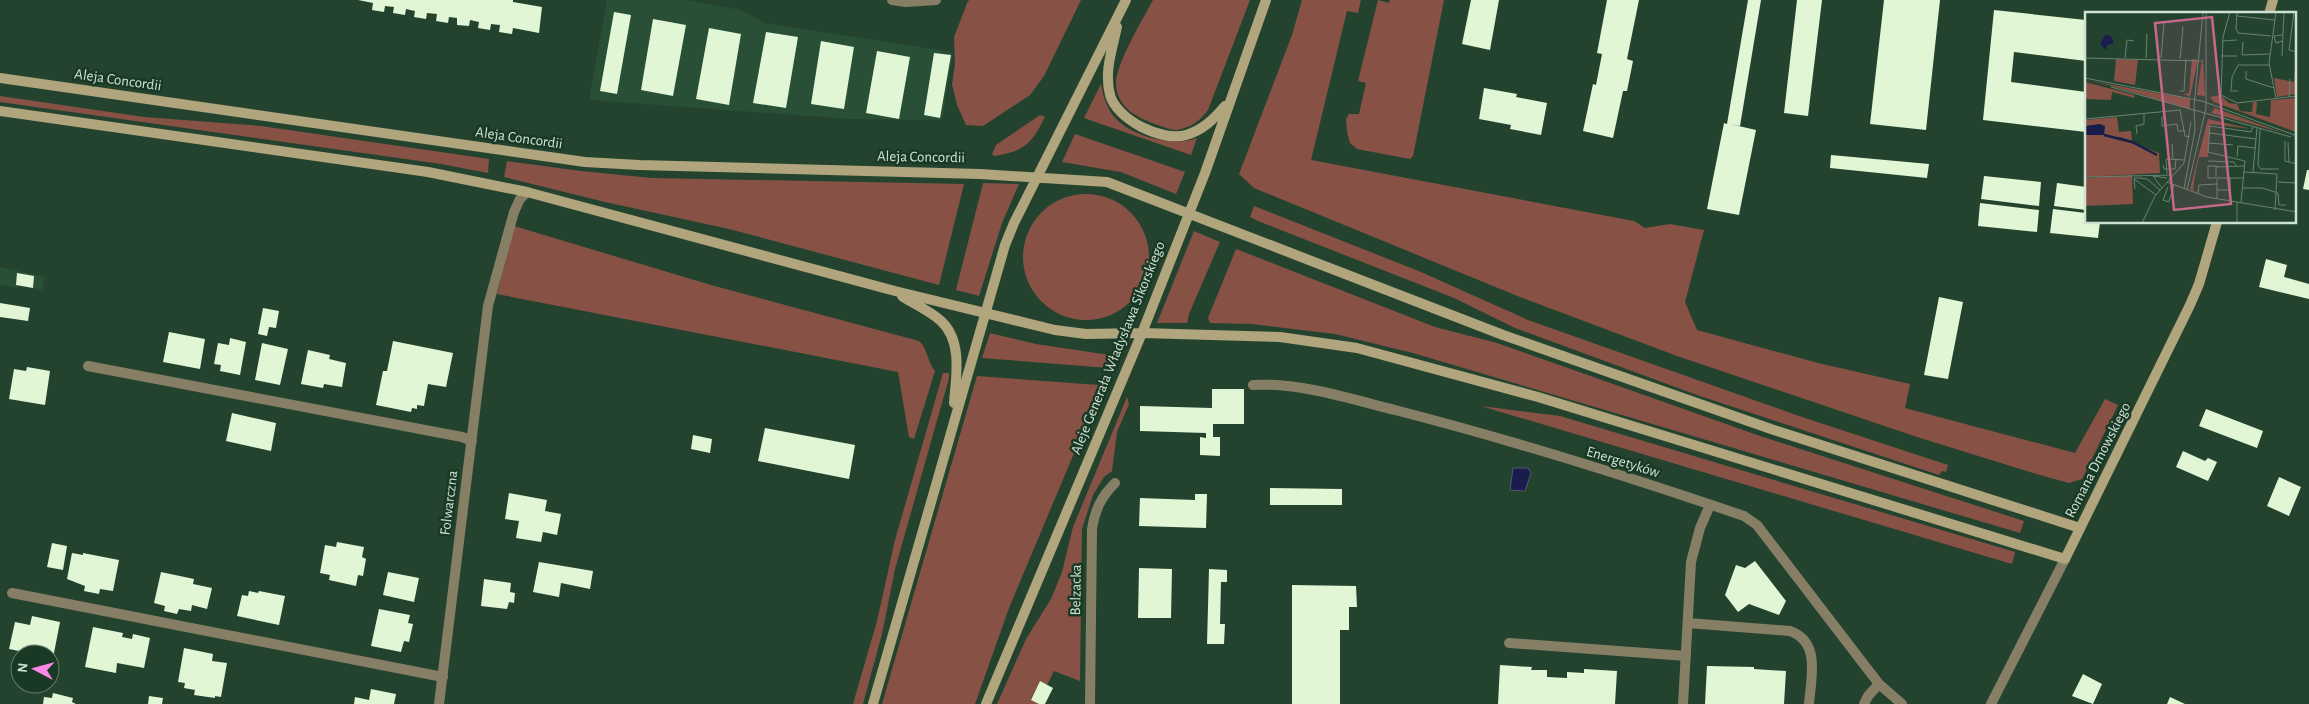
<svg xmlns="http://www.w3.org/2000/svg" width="2309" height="704" font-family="'Alegreya Sans',sans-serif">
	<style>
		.built { fill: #294f37 }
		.green { fill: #875245 }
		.water { fill: #181d4b; stroke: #4f5874 }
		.building { fill: #e0f6d4 }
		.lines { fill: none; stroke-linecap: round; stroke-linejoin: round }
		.street { stroke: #867f66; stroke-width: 10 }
		.secondary { stroke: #b0a57c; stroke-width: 10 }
		.labels { text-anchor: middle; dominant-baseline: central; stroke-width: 5; stroke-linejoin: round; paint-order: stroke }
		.street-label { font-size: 15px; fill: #cfe1d4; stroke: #1a3925 }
		.inset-river { fill: none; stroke: #181d4b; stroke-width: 2.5 }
		.inset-road { fill: none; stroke: #688271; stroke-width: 1 }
		.view { fill: #c7688b; fill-opacity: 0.15; stroke: #c7688b; stroke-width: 2.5 }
		.inset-edge { fill: none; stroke: #cfe1d4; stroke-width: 2.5 }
	</style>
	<rect width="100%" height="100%" fill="#24432f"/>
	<path class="built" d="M607,0H685L741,10L764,23L953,52L942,120L850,119L589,100Z
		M0,267L45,277L42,290L19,285L17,288L0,284Z"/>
	<path class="green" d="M970,0H1081L1044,76L1030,95L983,126L966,125L957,105L952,84L955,64L954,37L968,1Z
		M1153,0H1250L1208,110C1200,121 1190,128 1176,130C1170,130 1164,127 1158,125C1138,118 1118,109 1116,85C1115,65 1143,19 1153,0Z
		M1302,0H1361L1358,13L1347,11L1311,160L1634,221L1645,228L1670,224L1704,230L1685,302L1697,330L1818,363L1910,384L1905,408L2075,453L2105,399L2118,405L2082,479L2069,483L2040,475L1917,437L1677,356L1515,295L1254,188L1239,174L1292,35Z
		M1378,0L1389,3L1390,0H1444L1413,156L1410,159L1357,149L1350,143L1347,132L1346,119L1349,114H1359L1366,83L1358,81Z
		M1101,84C1103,92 1104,100 1108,107C1120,135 1171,148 1197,138L1191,155L1084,118Z
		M0,96L144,117L261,126L489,159L488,173L441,164L0,102Z
		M1040,115L1045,117C1031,145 1024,151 994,156L992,154L996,145Z
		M1075,134L1185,172L1176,194L1121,172L1062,162Z
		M507,161L581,171L652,178L964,184L939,285L729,229L605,202L504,177Z
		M983,183L1019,184L1002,223L979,296L956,290Z
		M1023 257a63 63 0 1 1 126 0a63 63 0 1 1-126 0Z
		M1254,206L1421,272L1528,320L1796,415L1948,465L1946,472L1942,471L1939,475L1697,395L1515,328L1454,298L1258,221L1250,217Z
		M514,226L711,285L919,341C928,348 927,362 935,371L914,439L909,437L898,372L497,294Z
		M1194,231L1220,242L1189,314L1187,323H1157Z
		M1236,249L1435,327L1497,343L1760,436L2024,521L2020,533L1413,353L1335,334L1252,324L1210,323L1208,318Z
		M990,333L1036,344L1116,356L1109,368L982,358Z
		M943,373H949V378L895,569L882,634L863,704H853L877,621L895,540Z
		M977,376L1099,385L1101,389L1009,608L975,704H882Z
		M1127,397L1129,404L1117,432L1112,471L1104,477L1093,495L1082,529L1080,681L1054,671L1047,685L1040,681L1031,699L1039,704H997L1026,639L1051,599L1062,572L1073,527Z
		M1481,406L1560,416L2015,552L2012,564Z"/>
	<path class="water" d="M1513,468H1528L1531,473L1525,491L1510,490Z"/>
	<path class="building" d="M358,0H513V2L542,7L539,33L513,28L512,34L499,32L500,25L491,24L490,30L478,28L479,22L470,20L469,26L457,25V18L449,17L448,23L436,21L437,14L427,13L426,19L414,17L415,11L406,9L405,15L393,13L394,7L385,6L384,12L372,10L373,3Z
		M1471,0H1499L1490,50L1462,44Z
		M1607,0H1639L1627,59L1633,61L1627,91H1623L1613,138L1583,131L1593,84L1596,85L1602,54L1597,53Z
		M1748,0H1761L1740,126L1730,124L1756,130L1739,215L1707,209L1724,123L1727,124Z
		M1797,0H1822L1808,116L1784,113Z
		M1884,0H1940L1926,130L1870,124Z
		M1994,10L2086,20V61L2014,52L2011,82L2086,92V132L1983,120Z
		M614,12L631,15L617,94L600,91Z
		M653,19L686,25L673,96L641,90Z
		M709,28L741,34L729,105L696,99Z
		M766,32L798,37L786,108L753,103Z
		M821,41L854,47L844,109L811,104Z
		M877,51L910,57L899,119L866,113Z
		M934,53L951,55L940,118L924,115Z
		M1484,88L1517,94L1516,97L1547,103L1541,135L1510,129L1511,125L1479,119Z
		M1831,155L1929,164L1927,178L1830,168Z
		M2307,170H2309V190L2303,189Z
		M1984,176L2041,182L2039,206L1981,199Z
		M2057,183L2086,187V210L2054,206Z
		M1980,203L2039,210L2037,232L1978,226Z
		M2053,209L2086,213V222H2100L2098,238L2050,233Z
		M2266,259L2287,265L2284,277L2309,284V299L2259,287Z
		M17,273L34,276L33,288L16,285Z
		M1939,297L1963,302L1948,379L1924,375Z
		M0,303L30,308L28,321L0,317Z
		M263,308L279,311L276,328L269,327L267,336L258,334Z
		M169,332L205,339L200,369L163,362Z
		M230,338L246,342L240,375L220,371L221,365L214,364L218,343L229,345Z
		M393,341L453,353L446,387L428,384L424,406L417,405V409L412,408L411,412L376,405L383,371H387Z
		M262,343L288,349L280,385L255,380Z
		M308,350L330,355L329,359L346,363L342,387L324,384L323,388L301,384Z
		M27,367L50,371L45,405L9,399L14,369L26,371Z
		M1212,389H1244V424H1213V437H1220V456L1200,455V437L1206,438V433L1140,431V406L1212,408Z
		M2206,409L2263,431L2257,448L2199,426Z
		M232,413L276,423L271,451L226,441Z
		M765,428L855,445L849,479L758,461Z
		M693,435L712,439L710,453L691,449Z
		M2183,451L2205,461L2208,458L2217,462L2208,481L2176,467Z
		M2279,477L2301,487L2289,516L2267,506Z
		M1270,488L1342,489V505H1270Z
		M509,493L547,500L545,511L561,514L557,535L543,532L541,542L516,538L519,521L505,519Z
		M1195,494H1207L1206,528L1139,526L1140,498L1195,500Z
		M337,542L364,547L362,557L366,559L363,576L358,575L356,586L329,580L330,575L320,573L325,545L336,547Z
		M52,543L67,546L63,570L47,567Z
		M72,553L83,555V553L119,560L113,591L100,589L99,594L84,591L85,586L67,579Z
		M1755,561L1786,601L1779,615L1749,604L1738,612L1725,595L1736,565L1745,568Z
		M539,562L593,571L590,589L561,583L559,597L533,592Z
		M1139,568L1172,569L1171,618H1138Z
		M1209,569L1227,570V582H1221L1220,624H1225L1224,644H1207Z
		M161,572L194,579L193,584L212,588L207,609L192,605L191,611L179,609L177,614L164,611L165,606L154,603Z
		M388,572L419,578L414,602L383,595Z
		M484,579L511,583L510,592L515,593L514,603L509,602L507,609L481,606Z
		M1292,585L1356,586L1357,607H1349V630H1340V704H1292Z
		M249,591L258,593L259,591L285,596L279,625L237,616L242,595L248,596Z
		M379,609L410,615L408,623L413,624L409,642L404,641L401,652L371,646Z
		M32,616L60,622L53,658L50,657V654H34L9,649L15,622L30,625Z
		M93,627L123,633L122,637L132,639L133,634L150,638L144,668L117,663L116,673L85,667Z
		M184,648L213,654L212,661L227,663L221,697L215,696V698L194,695L195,690L184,688L185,683L178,682Z
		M1500,665L1532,667L1531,670H1547V677L1567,678V672L1584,673V669L1617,671L1615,704H1498Z
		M1707,666L1754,667V669L1786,671L1784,704H1705Z
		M2083,674L2102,684L2093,704L2072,696Z
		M1040,681L1053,688L1045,704H1039L1031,700Z
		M371,689L396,694L394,704H354L355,697L369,700Z
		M53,693L73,698L72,702L76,704H43L44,697L52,698Z
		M149,696L163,698L162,704H148Z
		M2170,697L2185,704H2167Z"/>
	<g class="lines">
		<path class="street" d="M892,0L906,2L936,0
			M88,366L462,437L472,441
			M1253,385C1298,382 1351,399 1395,410C1512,440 1630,477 1744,516L1757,525L1879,684L1902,704
			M12,593L443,677
			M1688,623L1790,631C1821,642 1811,678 1809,704
			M1509,643L1686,656
			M439,704L488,306L514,212L520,199L527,192
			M1090,704L1092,529C1095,510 1101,497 1115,483
			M1683,704L1691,562L1700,528L1710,505
			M1864,704L1868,696L1879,684
			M1991,704L2065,559"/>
		<path class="secondary" d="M2269,14L2273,0
			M1117,27C1112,50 1104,72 1110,95C1117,120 1162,142 1186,135C1203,130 1214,119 1225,106
			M0,78L585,162L639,165L980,174L1107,182L1503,335L1771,429L2080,528
			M0,111L428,172L527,192L895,291L1055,330L1086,334L1142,333L1280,337L1357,348L1538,397L2065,559L2190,305L2199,284L2217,222
			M902,296C914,304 930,311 941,321C963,341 956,377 954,403
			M873,704L1005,245L1014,223L1126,0
			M986,704L1142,333L1205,173L1266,0"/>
	</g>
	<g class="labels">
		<g class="street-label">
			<text transform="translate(118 80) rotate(8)">Aleja Concordii</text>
			<text transform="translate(519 138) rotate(8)">Aleja Concordii</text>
			<text transform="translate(921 157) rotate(1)">Aleja Concordii</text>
			<text transform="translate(1118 348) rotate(-68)">Aleje Generała Władysława Sikorskiego</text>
			<text transform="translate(2098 460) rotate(-63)">Romana Dmowskiego</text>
			<text transform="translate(1623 462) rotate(17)">Energetyków</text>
			<text transform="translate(449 503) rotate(-83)">Folwarczna</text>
			<text transform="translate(1076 590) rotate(-89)">Belzacka</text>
		</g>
	</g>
	<g transform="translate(2085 12)">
		<rect width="211" height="211" fill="#24432f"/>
		<path d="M31,47L53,48L50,73L29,69ZM107,47L113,48L105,85L99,82L104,81ZM117,47H118L120,84L112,83ZM210,54L211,82L192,85L189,66L209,70ZM0,68L105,87V97L23,73ZM0,70L49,83L50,86L27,80L26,88L0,87ZM135,83L144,91L152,92L155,99L167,100L168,90H172L171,102L185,105L186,88L211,86V120L129,90L125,85ZM130,96L199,121L126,101ZM32,105L34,120L46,119L47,129L35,125L32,126L74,141L75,161L0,165V108ZM123,107L167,117L125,112L123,145H114L110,163L108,177L112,180L105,177ZM47,163L48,192L0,194V166Z" fill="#875245"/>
		<path d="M20,23L26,24L29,31L22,33L21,38L15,32ZM15,112L20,114L19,123H0V114Z" fill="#181d4b"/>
		<path class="inset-river" d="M19,123L47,130L72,143"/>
		<path class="inset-road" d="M145,0L138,25L136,83L152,91L212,84M191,0L184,51L191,86M209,0L204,38L212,40M152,4L190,8M151,16L153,21L186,24M151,16L152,0M137,29L152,28M197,29L191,31L189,24L197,23M158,30L157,43L185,42M136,44H152M197,44L199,0M0,46L116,49M40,46L42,28L49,29M61,46L62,22M76,46L79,11M95,47L98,15M161,59V67L189,76M0,66L117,89L212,124M26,75L206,125M95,79H99L101,47M153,79H146L147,65L153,53H185M204,85L205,67M77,104V114L92,112L93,119H100M0,107L95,98L100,124L105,125M175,117L173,153L176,157H194M125,121L171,127M52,122L51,114L59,112V101M200,129V149L212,152M203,130L204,150M124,131L148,133M87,132L88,147M152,145L153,134L170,136M123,149L149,150L151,154M78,153L79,157H90L91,147M159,160L192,162L190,198M168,160L172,116M82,162L81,147L100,148M0,165L87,163M131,165V155L159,154M131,166H123V154H132M49,167L71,183M82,170L122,185L212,200M193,170L212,171M83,175L78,188L84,190L89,173M77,176L68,164L82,166M158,176H177L190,180M50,177L49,166H55L62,167L75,178M99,177L110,118L109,94L118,0M102,178L121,96V0M132,178H145V166M190,181H193L194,193H201M113,182L114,173L132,172M132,187V166H158M152,190V211M156,190L160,149L123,140L125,114L166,120L168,115M57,211L70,184L99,151L106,110"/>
		<path class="view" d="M127,5L146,192L89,198L70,11Z"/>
		<rect width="211" height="211" class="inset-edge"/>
	</g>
	<g transform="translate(35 669) rotate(276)"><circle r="24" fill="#1a3925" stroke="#627c6b"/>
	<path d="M0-4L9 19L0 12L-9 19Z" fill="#fb87e6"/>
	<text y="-8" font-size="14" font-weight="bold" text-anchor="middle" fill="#cfe1d4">N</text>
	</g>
</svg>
